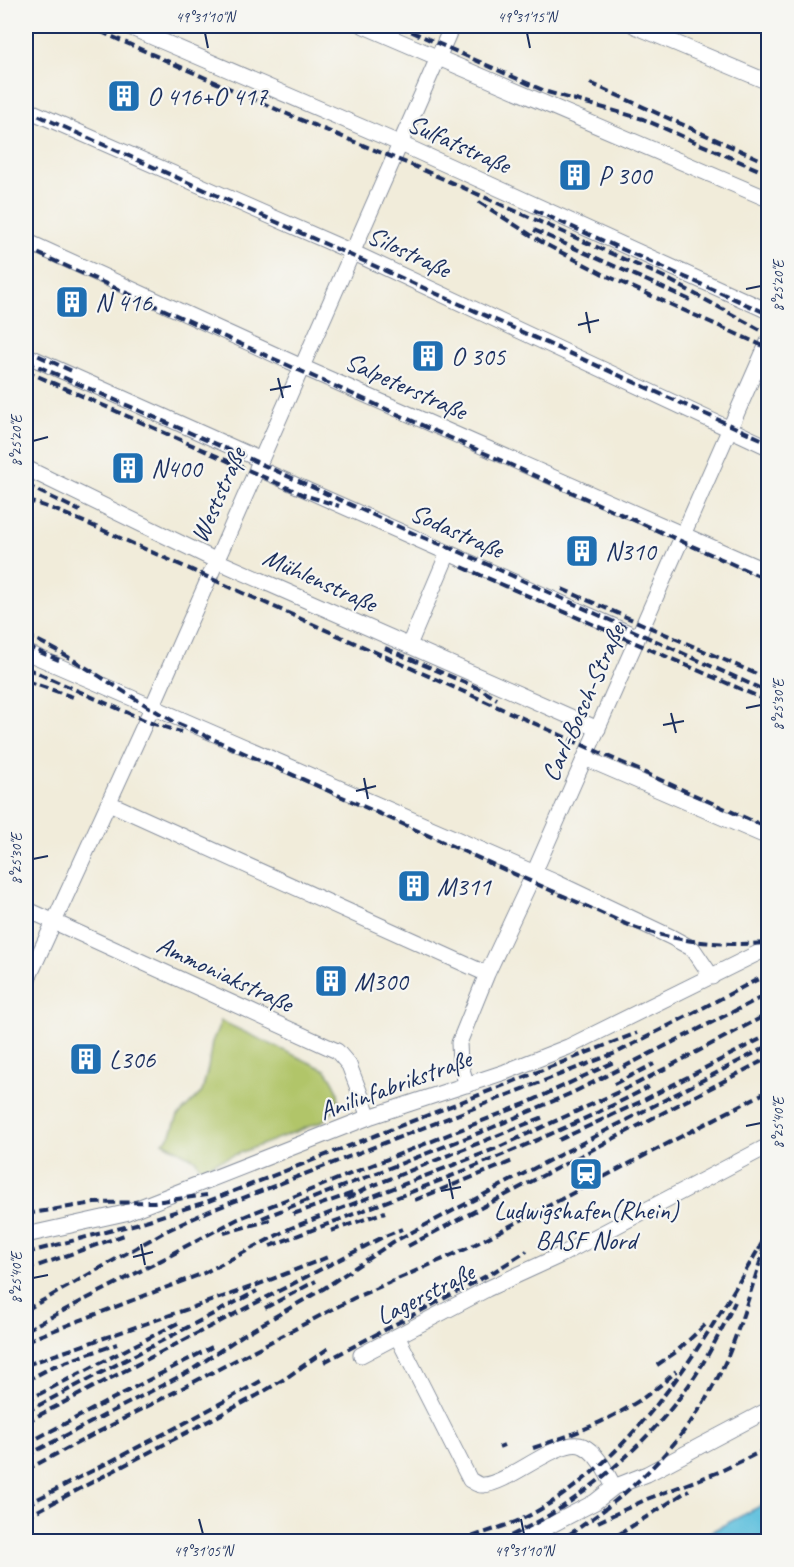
<svg xmlns="http://www.w3.org/2000/svg" width="794" height="1567" font-family="Caveat,sans-serif">
	<style>
		.grass { fill: #b1c569; stroke: #667a64; stroke-width: 1.5 }
		.water { fill: #5fc0dd; stroke: #3d789e; stroke-width: 1.5 }
		.lines { fill: none; stroke-linecap: round; stroke-linejoin: round }
		.street-casing { stroke: #868e9c; stroke-width: 17 }
		.street { stroke: #fff; stroke-width: 15 }
		.rail { stroke: #1b2f5e; stroke-width: 4; stroke-dasharray: 9 4.5; stroke-linecap: butt }
		.ticks { fill: none; stroke: #1b2f5e; stroke-width: 2 }
		.labels { text-anchor: middle; dominant-baseline: central; stroke-width: 4.5; stroke-linejoin: round; paint-order: stroke }
		.poi-label { font-size: 26px; fill: #1b2f5e; stroke: #f6f6f2; text-anchor: start }
		.street-label { font-size: 26px; fill: #1b2f5e; stroke: #f6f6f2 }
		.neatline { fill: none; stroke: #1b2f5e; stroke-width: 2 }
		.ticks-label { font-size: 15px; text-anchor: middle; fill: #1b2f5e }
	</style>
	<rect width="100%" height="100%" fill="#f6f6f2"/>
	<filter id="ink" filterUnits="userSpaceOnUse"><feTurbulence type="fractalNoise" baseFrequency=".0167" numOctaves="2"/><feDisplacementMap in="SourceGraphic" scale="12" xChannelSelector="R" yChannelSelector="G"/><feConvolveMatrix kernelMatrix="1 2 1 2 8 2 1 2 1" color-interpolation-filters="sRGB"/></filter>
	<filter id="wash" filterUnits="userSpaceOnUse"><feTurbulence type="fractalNoise" baseFrequency=".008" numOctaves="4" result="noise"/><feDisplacementMap in="SourceGraphic" scale="24" xChannelSelector="R" yChannelSelector="G"/><feGaussianBlur stdDeviation="1.35" result="paint"/><feColorMatrix in="noise" values="0 0 0 0 0 0 0 0 0 0 0 0 0 0 0 0 0 1.4 0 .05"/><feComposite in="paint" operator="in"/></filter>
	<g filter="url(#wash)">
		<rect width="100%" height="100%" fill="#f1ecda"/>
		<path class="grass" d="M221,1021L326,1070C342,1092 345,1105 321,1122L200,1168L196,1160L163,1142L170,1136L178,1116L202,1092L208,1068L212,1042Z"/>
		<path class="water" d="M768,1502V1541H693Z"/>
	</g>
	<g filter="url(#ink)">
		<g class="lines">
			<g class="street-casing">
				<path id="street" d="M127,26L401,144L768,311
					M364,26L768,199
					M635,26L768,82
					M26,109L352,252L768,447
					M26,241L302,367L768,572
					M26,355L261,460
					M26,468L215,560L598,729
					M257,468L638,637
					M409,645L448,553
					M26,652L555,882L671,937L693,949L712,977
					M585,758L768,837
					M109,803L487,974
					M26,909L337,1051L349,1065L369,1117
					M26,983L146,721L452,26
					M467,1085L460,1064L459,1043L487,974L530,882L768,342
					M26,1235L125,1213L369,1117L505,1072L568,1047L768,948
					M397,1336L470,1480C474,1482 479,1486 483,1485C509,1484 560,1436 583,1446C598,1453 607,1474 614,1487
					M361,1355L487,1289L559,1256L768,1146
					M519,1542L595,1502L614,1487L647,1474L768,1410"/>
			</g>
			<use href="#street" class="street"/>
			<path class="rail" d="M88,26L294,117L421,169L664,277L768,334
				M399,26L547,92L643,119L768,174
				M590,83L768,163
				M26,110L768,442
				M479,202L545,244L605,275L768,348
				M534,210L768,314
				M534,230L690,300
				M26,248L768,580
				M26,350L72,371
				M26,361L259,463L417,535L460,552L768,692
				M26,371L304,495L339,506
				M26,485L80,511
				M26,500L53,509L98,528L768,828
				M462,567L768,701
				M562,589L768,679
				M26,635C79,659 126,696 177,723L626,924C673,942 719,946 768,943
				M26,646L61,661
				M385,648L480,689L497,699
				M26,668L151,723L181,732
				M26,681L76,698
				M614,1084L654,1064
				M559,1140L640,1102L768,1035
				M347,1199L367,1188L546,1116
				M415,1200L513,1161
				M26,1214L94,1203L154,1202L207,1195
				M293,1214L353,1193
				M262,1218L489,1129L574,1092L768,994
				M331,1231L385,1212
				M224,1233L270,1220
				M270,1246C398,1197 527,1150 649,1087
				M408,1246L768,1058
				M759,1250L768,1228
				M26,1253L136,1224L206,1202L637,1033
				M171,1254L238,1219L527,1103L614,1062
				M26,1270L127,1234
				M265,1308L316,1281
				M26,1310L164,1232L207,1212L618,1052L768,974
				M26,1330L179,1251
				M26,1341L204,1273L291,1228L497,1148L638,1083L768,1014
				M324,1362L492,1273L527,1251
				M26,1365L257,1285L328,1257
				M657,1365L676,1352L705,1325
				M26,1381L54,1366L117,1344
				M26,1401L178,1323
				M26,1412L257,1291
				M26,1422L385,1236L402,1229
				M26,1444L212,1347
				M499,1447L504,1445
				M533,1448C584,1431 637,1410 676,1371
				M26,1456L190,1371L243,1335L323,1289L393,1242L768,1046
				M26,1470L354,1298L466,1249L768,1091
				M26,1505L181,1425L261,1381
				M26,1517L258,1395L286,1378L330,1347
				M598,1522L647,1499L719,1472L768,1448
				M460,1542C483,1531 509,1527 532,1514C638,1456 702,1345 762,1243
				M499,1542C517,1532 538,1523 556,1511C607,1478 656,1433 691,1382C708,1357 722,1329 735,1302
				M557,1542C632,1496 697,1433 730,1351C743,1318 753,1283 764,1250
				M607,1542L689,1490"/>
		</g>
	</g>
	<path class="ticks" d="M205,33L208,48M527,33L530,48M746,289L761,286M586,312L590,333M578,325L599,320M278,378L283,398M270,390L291,386M33,441L48,437M746,708L761,705M671,713L676,733M663,725L684,721M364,778L368,799M356,791L376,786M33,859L48,856M746,1126L761,1123M449,1179L453,1199M441,1191L461,1187M141,1244L145,1265M133,1257L153,1252M33,1278L48,1275M199,1519L203,1534M521,1519L524,1534"/>
	<defs>
		<g id="building-square" transform="scale(1.725)"><rect x="-9" y="-9" width="18" height="18" rx="4" fill="#1f6fb2" stroke="#f6f6f2"/><path d="M-4-6H4V6H1V3H-1V6H-4ZM-2.5-4.3h1.7v1.8h-1.7ZM.8-4.3h1.7v1.8H.8ZM-2.5-1h1.7V.8h-1.7ZM.8-1h1.7V.8H.8Z" fill="#fff"/></g>
		<g id="station-square" transform="scale(1.725)"><rect x="-9" y="-9" width="18" height="18" rx="4" fill="#1f6fb2" stroke="#f6f6f2"/><path d="M-3-6H3Q5-6 5-4V2Q5 4 3 4L4.5 6H3L1.5 4h-3L-3 6H-4.5L-3 4Q-5 4-5 2V-4Q-5-6-3-6ZM-3.5-4v3h7v-3ZM-3.5 1v1.5H-2V1ZM2 1v1.5H3.5V1Z" fill="#fff"/></g>
	</defs>
	<g fill-rule="evenodd">
		<use href="#building-square" x="124" y="96"/>
		<use href="#building-square" x="575" y="175"/>
		<use href="#building-square" x="72" y="302"/>
		<use href="#building-square" x="428" y="356"/>
		<use href="#building-square" x="128" y="468"/>
		<use href="#building-square" x="582" y="551"/>
		<use href="#building-square" x="414" y="886"/>
		<use href="#building-square" x="331" y="981"/>
		<use href="#building-square" x="86" y="1059"/>
		<use href="#station-square" x="586" y="1174"/>
	</g>
	<g class="labels">
		<g class="poi-label">
			<text x="147" y="96">O 416+O 417</text>
			<text x="598" y="175">P 300</text>
			<text x="95" y="302">N 416</text>
			<text x="451" y="356">O 305</text>
			<text x="151" y="468">N400</text>
			<text x="605" y="551">N310</text>
			<text x="437" y="886">M311</text>
			<text x="354" y="981">M300</text>
			<text x="109" y="1059">L306</text>
			<text x="586" y="1210" text-anchor="middle">Ludwigshafen(Rhein)<tspan x="586" dy="30">BASF Nord</tspan></text>
		</g>
		<g class="street-label">
			<text transform="translate(459 144) rotate(24)">Sulfatstraße</text>
			<text transform="translate(409 252) rotate(25)">Silostraße</text>
			<text transform="translate(406 386) rotate(24)">Salpeterstraße</text>
			<text transform="translate(218 495) rotate(-66)">Weststraße</text>
			<text transform="translate(457 531) rotate(24)">Sodastraße</text>
			<text transform="translate(320 580) rotate(24)">Mühlenstraße</text>
			<text transform="translate(583 703) rotate(-66)">Carl-Bosch-Straße</text>
			<text transform="translate(225 974) rotate(25)">Ammoniakstraße</text>
			<text transform="translate(395 1085) rotate(-20)">Anilinfabrikstraße</text>
			<text transform="translate(425 1294) rotate(-27)">Lagerstraße</text>
		</g>
	</g>
	<rect width="794" height="1567" fill="none" stroke="#f6f6f2" stroke-width="66"/>
	<rect x="33" y="33" width="728" height="1501" class="neatline"/>
	<g class="ticks-label">
		<text x="205" y="22">49°31'10"N</text>
		<text x="527" y="22">49°31'15"N</text>
		<text transform="translate(778 286) rotate(-90)" y="5">8°25'20"E</text>
		<text transform="translate(16 441) rotate(-90)" y="5">8°25'20"E</text>
		<text transform="translate(778 705) rotate(-90)" y="5">8°25'30"E</text>
		<text transform="translate(16 859) rotate(-90)" y="5">8°25'30"E</text>
		<text transform="translate(778 1123) rotate(-90)" y="5">8°25'40"E</text>
		<text transform="translate(16 1278) rotate(-90)" y="5">8°25'40"E</text>
		<text x="203" y="1556">49°31'05"N</text>
		<text x="524" y="1556">49°31'10"N</text>
	</g>
</svg>
